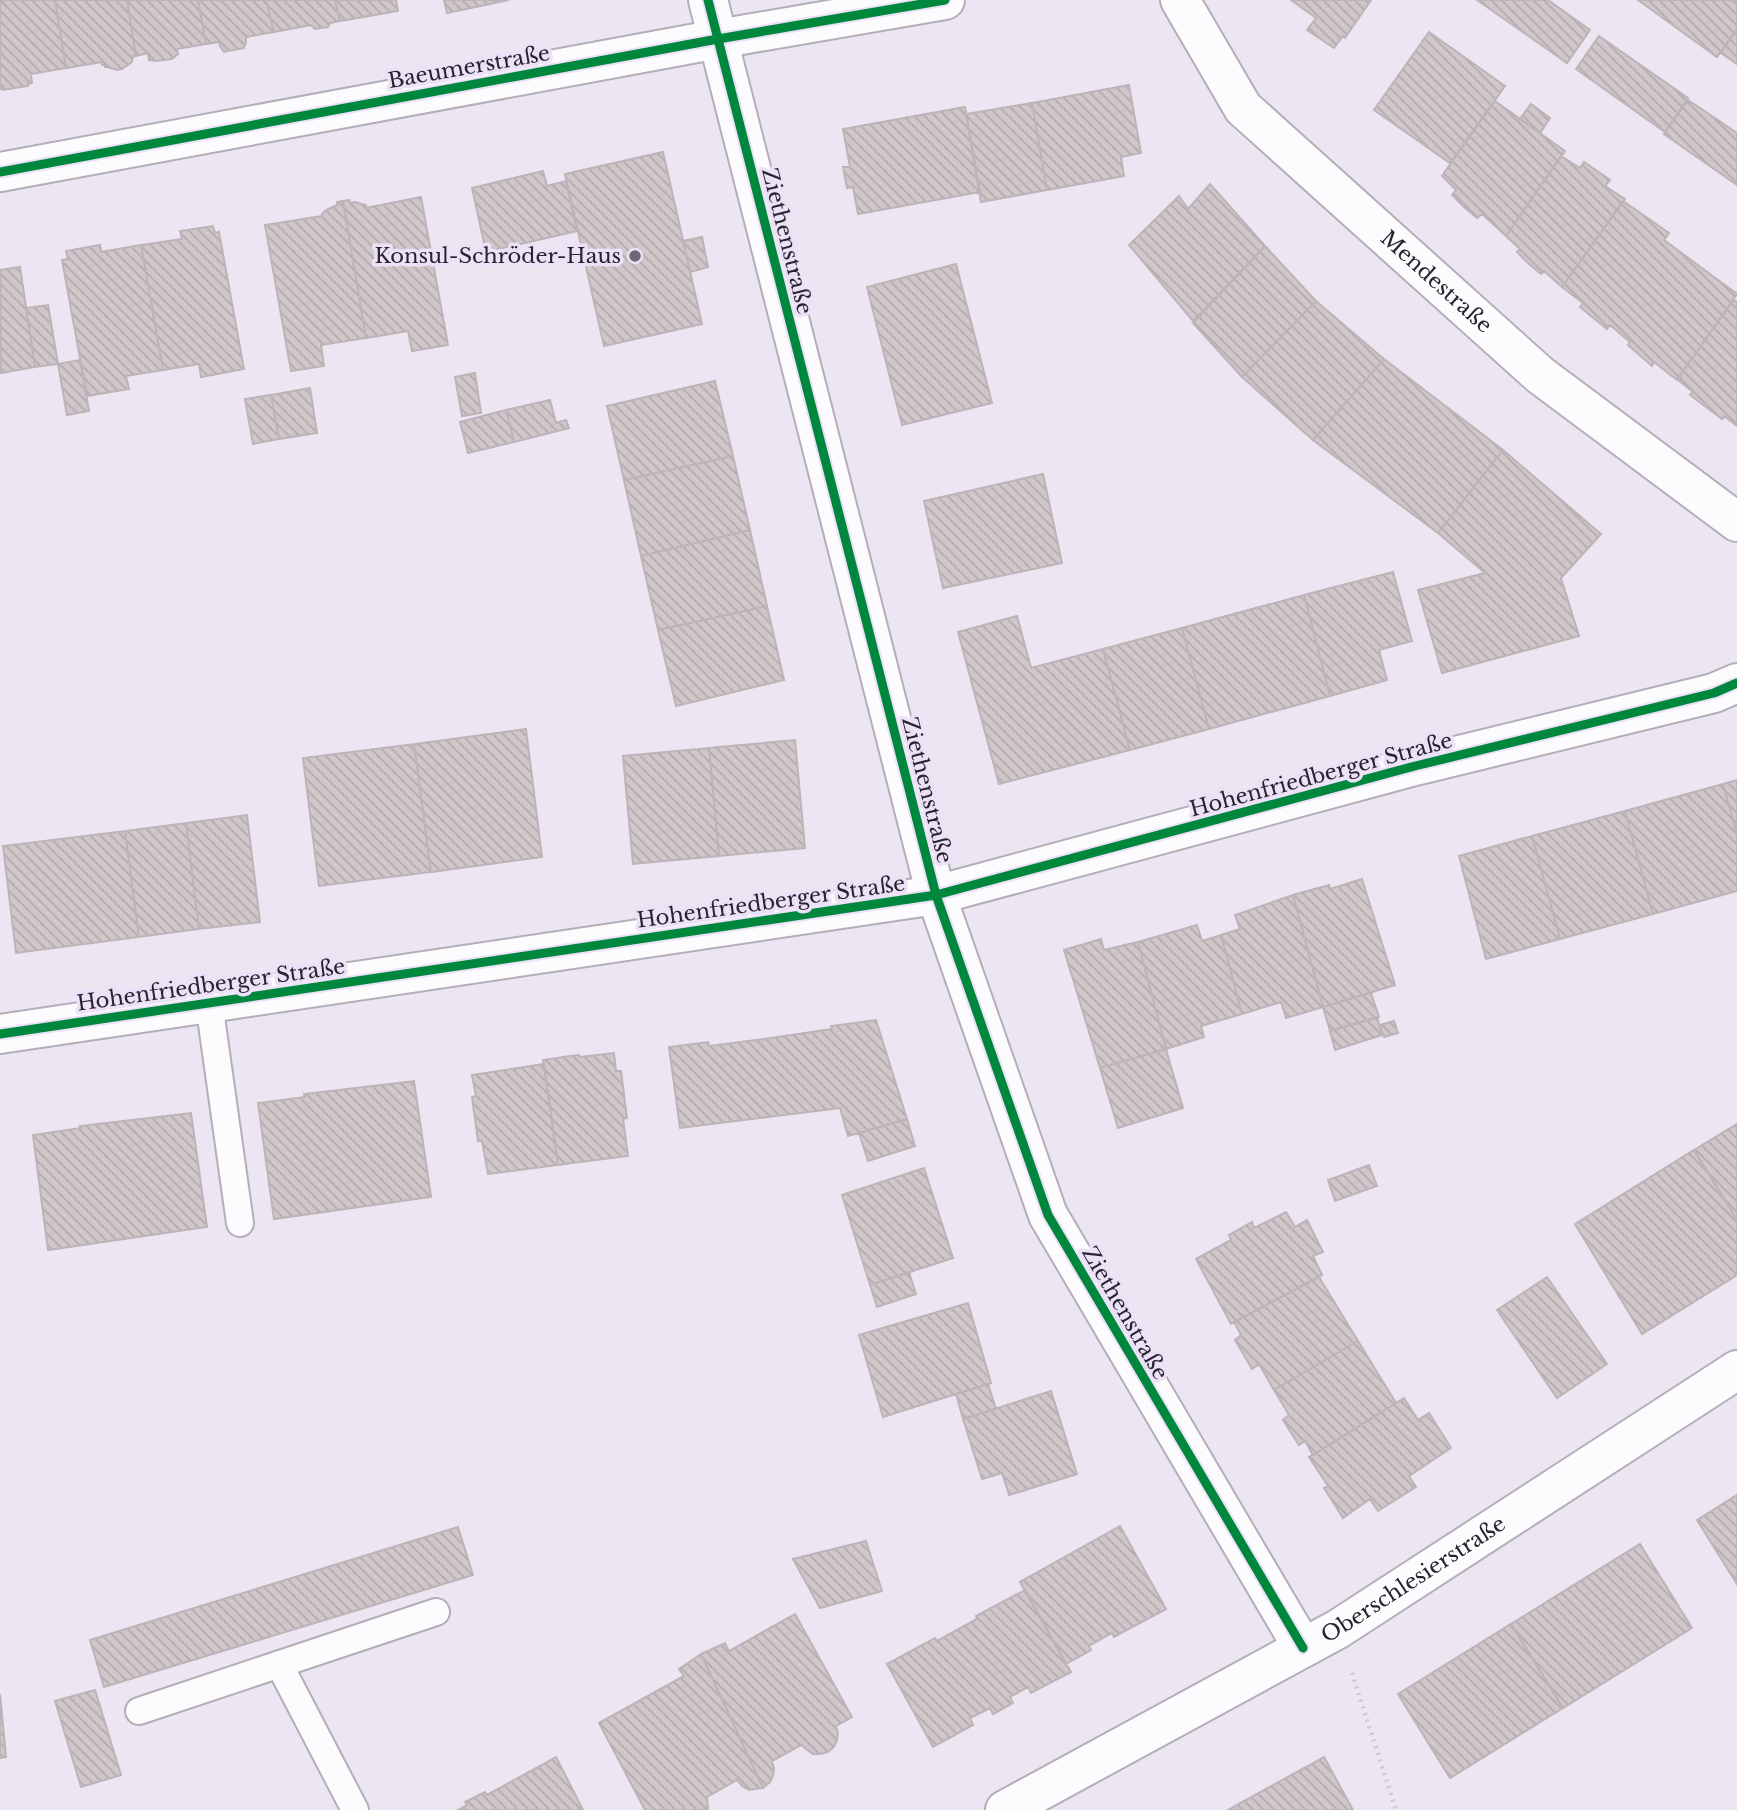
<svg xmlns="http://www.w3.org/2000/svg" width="1737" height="1810" font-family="'Libre Baskerville',serif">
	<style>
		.building { fill: url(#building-back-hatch); stroke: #bcb4b8; stroke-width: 2 }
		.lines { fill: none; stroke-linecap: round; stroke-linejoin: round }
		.lane-casing { stroke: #b3aeb8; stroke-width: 30 }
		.street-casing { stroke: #b3aeb8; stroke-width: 42 }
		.path { stroke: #ccc9cf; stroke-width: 4.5; stroke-dasharray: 2 5; stroke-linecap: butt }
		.lane { stroke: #fcfbfd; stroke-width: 26 }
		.street { stroke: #fcfbfd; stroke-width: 38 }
		.cycleway-casing { stroke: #ece1f7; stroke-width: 13 }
		.cycleway { stroke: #00873e; stroke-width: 9 }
		.poi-dot { fill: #6d6871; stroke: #ece1f7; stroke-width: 2.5 }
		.labels { text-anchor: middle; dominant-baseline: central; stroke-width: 7; stroke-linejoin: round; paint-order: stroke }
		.street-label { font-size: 21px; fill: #28242c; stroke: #ece1f7 }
		.poi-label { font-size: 21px; fill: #28242c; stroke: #ece1f7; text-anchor: end }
	</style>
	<defs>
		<pattern id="building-back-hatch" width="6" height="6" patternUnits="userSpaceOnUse" patternTransform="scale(1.75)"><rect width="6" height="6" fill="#d1c6c9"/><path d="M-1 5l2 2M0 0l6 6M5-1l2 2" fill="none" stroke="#b3aaad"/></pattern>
	</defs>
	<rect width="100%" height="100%" fill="#ece6f2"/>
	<path class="building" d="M0,0H55L66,68L31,74L32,83L28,84V86L3,90L2,89H0Z
		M55,0H127L136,56H133L132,62L122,69L117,70L107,67H105V65H102V62L66,68Z
		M127,0H198L206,44L177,49L178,54L172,59L156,61L149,60L148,53L136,56Z
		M198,0H266L274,32L246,37V42L244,48L224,52L220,46L219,42L206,44Z
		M266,0H335L340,21L330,23L328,27L315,29L311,25L274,32Z
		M335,0H396L398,11L340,21Z
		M444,0H509L447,13Z
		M1291,0H1371L1345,38L1343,36L1334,48L1307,30L1316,18Z
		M1477,0H1548L1590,30L1567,63Z
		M1638,0H1737V29L1717,57Z
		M1737,29V64L1721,53Z
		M1429,32L1505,86L1450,163L1374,110Z
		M1599,36L1688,98L1665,132L1576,69Z
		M1129,85L1141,153L1121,157L1124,176L1047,190L1032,103Z
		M1688,100L1737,133V185L1664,134Z
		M1495,101L1565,151L1506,236L1482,214L1477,218L1464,207L1452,195L1456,190L1442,176Z
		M1032,103L1047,190L981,202L966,114Z
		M1531,104L1550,118L1540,133L1520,119Z
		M965,107L980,192L858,214L853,187L847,188L843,167H850L843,129Z
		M663,152L702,324L604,346L565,174Z
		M1561,156L1580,168L1584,162L1610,180L1605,186L1625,199L1562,287L1544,271L1541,274L1529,264L1517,252L1520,249L1506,236Z
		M543,171L547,186L566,181L577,231L486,252L472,188Z
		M1210,184L1265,246L1193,321L1129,245L1179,196L1188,209Z
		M421,197L448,345L412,351L408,331L366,338L343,201L349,200L350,203L355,202L366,205V208Z
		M343,201L366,338L321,345L324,366L291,371L265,225L322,216V214L326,210L337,205V202Z
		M1623,201L1669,233L1664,240L1737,294L1677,380L1654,362L1652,366L1628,345L1630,342L1610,325L1607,329L1580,307L1583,303L1562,287Z
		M213,226L215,233L219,232L244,369L201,377L199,364L163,370L141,245L182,239L180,231Z
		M702,237L708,267L690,272L683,241Z
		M100,245L101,252L141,245L163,370L126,376L129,389L87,396L62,260L68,259L66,251Z
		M1265,246L1316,301L1242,377L1193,323Z
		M956,264L992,403L902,425L867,287Z
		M20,267L35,367L1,373L0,270Z
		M1734,300L1737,302V426L1724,416L1722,419L1690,395L1693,392L1677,379Z
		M1316,301L1384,359L1313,440L1242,377Z
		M48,305L58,364L35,367L26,308Z
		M1384,359L1503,450L1438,533L1313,440Z
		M80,360L89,411L67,415L58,364Z
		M475,373L481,413L462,416L455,377Z
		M715,381L733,456L624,480L607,406Z
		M310,388L317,433L279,439L271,395Z
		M271,395L279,439L253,444L245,399Z
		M550,400L556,423L566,420L569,428L514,442L506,410Z
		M506,410L514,442L468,453L460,422Z
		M1503,450L1601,534L1561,578L1579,636L1442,673L1418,590L1485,573L1438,533Z
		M733,456L750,530L641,556L624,480Z
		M1043,474L1062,563L943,588L924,501Z
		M750,530L767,606L658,630L641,556Z
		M1393,572L1412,641L1379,650L1387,680L1330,696L1304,595Z
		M1304,595L1330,696L1209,729L1182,628Z
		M767,606L784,680L676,706L658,630Z
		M1017,616L1031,668L1103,649L1130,750L999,784L958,632Z
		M1182,628L1209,729L1130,750L1103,649Z
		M526,729L542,857L431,872L414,744Z
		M795,740L805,848L719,856L709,748Z
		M414,744L431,872L319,886L303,758Z
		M709,748L719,856L633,864L623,756Z
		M1737,780V834L1723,784Z
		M1723,784L1737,834V891L1653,914L1625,811Z
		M1625,811L1653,914L1560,939L1532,836Z
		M247,815L260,922L199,929L186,823Z
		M186,823L199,929L139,937L125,831Z
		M125,831L139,937L16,953L3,846Z
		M1532,836L1560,939L1486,959L1459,856Z
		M1362,879L1395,985L1323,1007L1293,895L1329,885L1330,889Z
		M1293,895L1323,1007L1286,1018L1281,1002L1242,1014L1221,935L1240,929L1235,915Z
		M1197,925L1202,941L1221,935L1242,1014L1201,1026L1204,1037L1166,1049L1138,942Z
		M1101,939L1104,950L1138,942L1166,1049L1100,1068L1064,950Z
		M1371,993L1379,1017L1330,1031L1323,1007Z
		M1377,1017L1382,1035L1335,1050L1330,1031Z
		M876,1020L907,1119L848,1136L840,1108L680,1128L669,1047L708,1042L709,1046L771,1038L832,1029L831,1026Z
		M1394,1021L1398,1033L1384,1037L1380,1025Z
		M1166,1049L1183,1108L1118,1128L1100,1068Z
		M614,1053L616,1071H621L627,1118L623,1119L628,1156L558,1165L543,1060L570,1056L579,1055L580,1057Z
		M544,1064L558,1165L488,1174L482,1141H478L472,1097L476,1096L472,1075Z
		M414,1081L431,1197L274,1219L258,1103L305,1097L304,1094Z
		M191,1113L207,1227L48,1250L33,1135L81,1128L80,1126Z
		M907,1119L915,1146L868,1161L859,1133Z
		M1737,1124V1220L1694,1150Z
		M1694,1150L1737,1220V1275L1642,1334L1575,1224Z
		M1369,1165L1377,1186L1335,1201L1328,1180Z
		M924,1168L953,1258L870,1285L842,1195Z
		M1286,1212L1295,1227L1307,1220L1323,1252L1313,1256L1322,1275L1231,1324L1196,1259L1231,1240L1229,1235L1252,1222L1254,1228Z
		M909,1272L916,1294L877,1307L870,1285Z
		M1319,1277L1358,1341L1274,1390L1259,1364L1252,1369L1235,1340L1241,1335L1234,1322Z
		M1547,1277L1607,1364L1557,1398L1497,1310Z
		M968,1303L991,1383L883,1417L859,1335Z
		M1358,1341L1396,1403L1313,1455L1305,1441L1299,1445L1283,1420L1289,1415L1274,1390Z
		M988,1384L996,1409L963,1419L956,1394Z
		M1051,1391L1077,1474L1009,1495L1002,1473L982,1479L963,1419Z
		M1404,1398L1418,1420L1429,1413L1451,1448L1409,1476L1416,1487L1378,1511L1370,1499L1343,1518L1324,1488L1328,1486L1309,1457Z
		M1737,1495V1584L1697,1520Z
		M1120,1526L1166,1609L1114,1637L1112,1633L1089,1646L1091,1650L1066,1664L1020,1582Z
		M458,1527L473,1575L104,1687L90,1640Z
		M866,1541L882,1591L820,1608L793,1559Z
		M1640,1544L1692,1628L1563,1708L1511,1624Z
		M1025,1590L1071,1672L1031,1693L1028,1687L1010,1697L1013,1703L993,1714L990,1708L970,1718L973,1725L933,1747L887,1664L935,1638L937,1641L977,1619L976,1616Z
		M795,1614L852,1717L836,1726L838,1733L837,1740L834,1747L828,1752L820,1754H813L801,1745L772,1761L774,1768L773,1776L770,1782L763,1788L701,1654L725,1643L729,1651Z
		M1511,1624L1563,1708L1450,1778L1398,1694Z
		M701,1654L763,1788L749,1790L742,1786L737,1780L707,1797L708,1810H645L599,1723L684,1676L679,1669Z
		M95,1690L121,1775L81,1787L55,1701Z
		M0,1694L6,1757L0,1758Z
		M556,1757L583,1810H458L467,1805L465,1802L485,1792L487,1795Z
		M1324,1757L1353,1810H1228L1233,1807Z"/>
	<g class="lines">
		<g class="lane-casing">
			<path id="lane" d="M209,1003L240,1223
				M279,1664L355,1810
				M139,1711L436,1612"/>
		</g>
		<g class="street-casing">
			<g id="street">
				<path d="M708,0L936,895L1048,1215L1303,1648"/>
				<path id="s1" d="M1180,0L1243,108L1540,375L1737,522"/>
				<path d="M0,172L718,39L945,0"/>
				<path d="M0,1034L936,895L1415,766L1714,693L1737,683"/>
				<path id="s2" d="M1005,1810L1338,1629L1737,1370"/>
			</g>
		</g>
		<path class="path" d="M1352,1673L1396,1810"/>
		<use href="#lane" class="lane"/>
		<use href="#street" class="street"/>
		<g class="cycleway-casing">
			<path id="cycleway" d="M708,0L936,895L1048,1215L1303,1648
				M0,172L718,39L945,0
				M0,1034L936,895L1415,766L1714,693L1737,683"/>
		</g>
		<use href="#cycleway" class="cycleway"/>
	</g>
	<circle class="poi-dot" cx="635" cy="256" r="7"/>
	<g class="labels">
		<g class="street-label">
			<text transform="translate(469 67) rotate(-10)">Baeumerstraße</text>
			<text transform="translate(787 241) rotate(76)">Ziethenstraße</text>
			<text stroke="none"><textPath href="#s1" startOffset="385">Mendestraße</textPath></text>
			<text transform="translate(1321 775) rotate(-15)">Hohenfriedberger Straße</text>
			<text transform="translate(927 790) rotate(76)">Ziethenstraße</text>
			<text transform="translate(771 902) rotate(-8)">Hohenfriedberger Straße</text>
			<text transform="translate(211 985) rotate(-8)">Hohenfriedberger Straße</text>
			<text transform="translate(1125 1313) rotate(60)">Ziethenstraße</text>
			<text stroke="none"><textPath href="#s2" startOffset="469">Oberschlesierstraße</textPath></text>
		</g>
		<g class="poi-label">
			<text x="621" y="256">Konsul-Schröder-Haus</text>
		</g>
	</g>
</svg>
